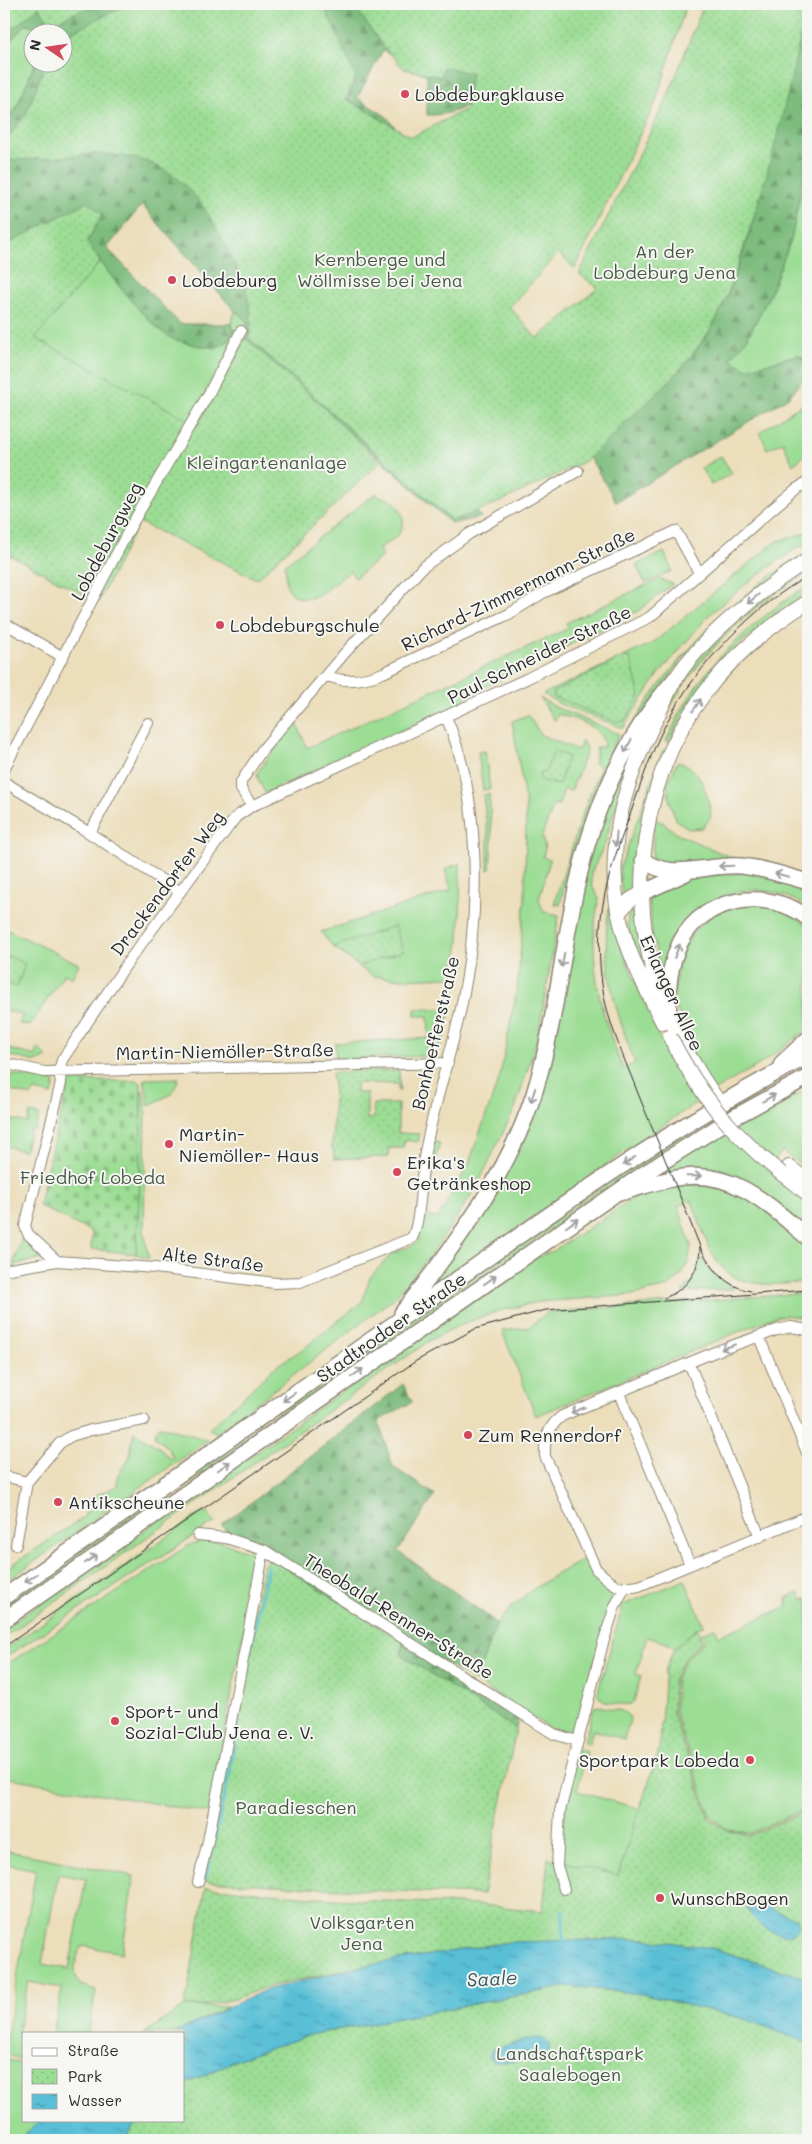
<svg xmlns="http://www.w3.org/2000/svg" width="812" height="2144" font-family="Mali,sans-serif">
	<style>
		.grass { fill: #9cdd94; stroke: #648460; fill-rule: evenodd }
		.forest { fill: url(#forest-firs); stroke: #547454; fill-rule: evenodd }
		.cemetery { fill: url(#cemetery-stones); stroke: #648460 }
		.park { fill: url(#park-dots); stroke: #648460; fill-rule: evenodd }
		.water { fill: url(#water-ripples); stroke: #427580 }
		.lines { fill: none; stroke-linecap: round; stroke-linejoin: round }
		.stream { stroke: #58bfd6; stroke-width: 3 }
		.street-casing { stroke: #8c8473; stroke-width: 12 }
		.secondary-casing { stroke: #8c8473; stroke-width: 16 }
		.primary-casing { stroke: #8c8473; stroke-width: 18 }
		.street { stroke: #fff; stroke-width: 10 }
		.secondary { stroke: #fff; stroke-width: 14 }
		.primary { stroke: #fff; stroke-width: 15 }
		.tram { stroke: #2b2b2b; stroke-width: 1 }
		.secondary-bridge-casing { stroke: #8c8473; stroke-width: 16; stroke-linecap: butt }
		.secondary-bridge { stroke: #fff; stroke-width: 14 }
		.oneway { stroke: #a0a0a0 }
		.poi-dot { fill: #d1495b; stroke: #f6f6f2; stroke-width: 2 }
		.labels { text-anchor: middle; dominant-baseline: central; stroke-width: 4; stroke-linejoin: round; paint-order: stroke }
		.poi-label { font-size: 18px; fill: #2b2b2b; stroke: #f6f6f2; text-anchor: start }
		.park-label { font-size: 18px; fill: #475845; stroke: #f6f6f2 }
		.street-label { font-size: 18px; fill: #2b2b2b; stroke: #f6f6f2 }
		.water-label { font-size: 19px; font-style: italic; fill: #38575e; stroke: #f6f6f2 }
	</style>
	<defs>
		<pattern id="forest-firs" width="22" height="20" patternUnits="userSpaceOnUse" patternTransform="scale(1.25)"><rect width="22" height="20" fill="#7dbc7e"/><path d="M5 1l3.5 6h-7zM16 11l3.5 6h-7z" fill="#679967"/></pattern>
		<pattern id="cemetery-stones" width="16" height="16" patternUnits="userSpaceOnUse" patternTransform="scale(1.25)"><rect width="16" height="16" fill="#9cdd94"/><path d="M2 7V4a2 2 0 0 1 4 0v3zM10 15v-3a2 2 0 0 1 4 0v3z" fill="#87be80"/></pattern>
		<pattern id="park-dots" width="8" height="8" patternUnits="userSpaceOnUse" patternTransform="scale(1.25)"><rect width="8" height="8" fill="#9cdd94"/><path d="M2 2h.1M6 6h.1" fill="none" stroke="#87be80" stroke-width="1.8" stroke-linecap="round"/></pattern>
		<pattern id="water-ripples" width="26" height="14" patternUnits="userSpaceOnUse" patternTransform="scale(1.25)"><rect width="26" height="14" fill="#58bfd6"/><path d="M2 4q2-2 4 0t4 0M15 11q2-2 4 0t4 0" fill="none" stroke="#499bae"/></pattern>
	</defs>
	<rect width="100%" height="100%" fill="#f6f6f2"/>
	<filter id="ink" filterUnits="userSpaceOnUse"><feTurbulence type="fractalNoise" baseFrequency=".02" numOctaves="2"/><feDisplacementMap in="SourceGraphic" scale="10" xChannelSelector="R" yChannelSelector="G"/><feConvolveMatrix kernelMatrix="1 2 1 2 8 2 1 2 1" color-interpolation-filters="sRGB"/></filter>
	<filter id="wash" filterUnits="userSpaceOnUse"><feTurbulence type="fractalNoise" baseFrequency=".0096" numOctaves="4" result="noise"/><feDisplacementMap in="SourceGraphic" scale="20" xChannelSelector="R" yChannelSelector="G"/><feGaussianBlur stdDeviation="1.12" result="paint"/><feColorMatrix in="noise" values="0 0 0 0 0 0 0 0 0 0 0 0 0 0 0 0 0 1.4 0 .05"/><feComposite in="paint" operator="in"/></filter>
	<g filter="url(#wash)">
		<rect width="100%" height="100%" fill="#ecdebb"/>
		<path class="grass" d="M27,24L47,32H32V62L35,63L16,109L4,123V46Z
			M808,153V360L797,355L747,369L729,359L747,339L769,296L791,240Z
			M100,262L156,327L172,338L215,348L234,330L231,324L235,311L247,320L246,339L198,425L34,338Z
			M801,405L808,420V452L793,465L783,442L767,449L760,432Z
			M376,493L379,497C397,496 411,520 398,535C393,540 384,545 378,549L383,556L355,578L350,571C334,583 305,615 288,588C284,580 288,572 284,565Z
			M808,532V543L795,549L747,583L709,615L659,674L623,728L560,704L543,694L653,643L775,542Z
			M664,552L672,571L645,583L636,565Z
			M808,552V555L685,656L636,723L634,722C679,652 736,594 808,552Z
			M808,567V572C764,598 722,634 691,675C676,694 665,716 655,738L651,737C660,719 669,700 681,683C716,634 760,601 808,567Z
			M659,579L673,584L638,611L464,697L465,701L265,793L258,778L257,773L296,721L307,748L569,628L566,623Z
			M808,585V592C768,618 732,647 702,685C689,702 680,722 669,742L666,741C675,724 683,706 693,691C723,648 765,613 808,585Z
			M540,698L557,708L619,734C592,789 573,845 560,905L554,904L583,812L601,767L594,763L597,747H604C604,726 574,719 558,714L555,721Z
			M528,715L541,735L578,750L582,741L586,748L585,755L571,791L564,789L559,805L554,804L542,836L545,848L543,857L550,860L539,900L544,912L559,915L538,1037L515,1108L476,1188L434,1251L394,1298L217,1433L209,1429L276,1366L303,1349L362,1302L370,1277L392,1254L415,1244L418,1240L422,1215L438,1218L468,1166L500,1076L517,990L525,897L526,807L512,721Z
			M663,750H666L637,890L623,901L619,870Z
			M485,751L490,789L483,790L478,752Z
			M677,762C701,765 709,797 711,817L702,828L690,829L677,821L670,804L667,784Z
			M623,767L626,768L605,844L591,873L592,886L599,898C586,958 600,1013 623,1069L635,1063C616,1012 600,963 609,908L621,947L661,1041L687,1030L673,1002L676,975L682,953L693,932L708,918L731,906L767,903L801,920L808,927V1029L762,1063L720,1087L641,1140L430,1291L426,1286L519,1141L593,840Z
			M489,794L492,838L490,870H488V834L483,795Z
			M654,819L664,823L677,834L735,859L671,866L652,858Z
			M460,863C460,900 463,941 452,977L402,979L372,976L333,947L321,932L451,890L445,869Z
			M747,872L808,887V908C774,886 743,884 708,905C695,913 685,920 677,933C669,945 668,960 662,972L660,970L652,932L648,894L680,881L694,877Z
			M637,903L646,963L642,966L627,925L629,908Z
			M4,928L79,964L72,978L64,974L30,1026L18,1023L23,1015L4,1010Z
			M415,1009H450L442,1045L432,1056L336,1059L335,1043L429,1038L428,1016H415Z
			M4,1048L36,1056L38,1048L47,1057L36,1062L4,1054Z
			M4,1073L55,1082L52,1095L35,1091L31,1096L4,1089Z
			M179,1078L172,1094L149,1105L144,1079Z
			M757,1089L761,1095L696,1132L602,1193L4,1613V1604L650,1154Z
			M808,1089V1170L782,1151L767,1169L808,1199V1230L745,1184L651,1175L714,1136Z
			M143,1090L146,1106L144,1232L149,1258L136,1254L140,1177L141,1091Z
			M30,1113L39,1115L35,1130L31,1129L24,1151L4,1146V1117L27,1123Z
			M434,1142L440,1143L426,1196L424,1195Z
			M685,1181L735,1188L808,1242V1282C774,1285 732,1291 713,1255C704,1239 699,1218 691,1200L678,1206L691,1246L688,1263L680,1277L668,1287L633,1295L539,1302L499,1311L462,1324L432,1339L4,1637V1629L508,1275L538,1257L553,1251L633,1199L647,1191Z
			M23,1235L24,1236L48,1257L13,1265Z
			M702,1258L711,1273L733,1289L682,1292L693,1280Z
			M808,1293V1318L784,1315L772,1318L536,1416L502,1331L529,1327L548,1312Z
			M160,1426L208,1440L4,1583V1570L83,1518L94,1496L117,1486V1476L129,1459L134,1432L160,1448L170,1459L173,1457L167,1447L155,1437L156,1430Z
			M205,1510L215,1522L4,1658V1650Z
			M206,1540L222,1542L258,1555L209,1813L4,1777V1666L189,1545Z
			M585,1559L592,1572L610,1587L613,1599L578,1721L575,1726L566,1733L551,1729L475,1681C481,1666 489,1634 498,1623C519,1594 554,1575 585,1559Z
			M685,1580L704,1626L697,1628L674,1648L667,1643L647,1637L636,1674L641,1676L634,1701L631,1704C620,1705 604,1704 597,1695L623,1605Z
			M799,1593L802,1600L808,1598V1808L751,1833L728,1830L710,1816L675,1713L676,1678L687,1657L705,1641L702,1633L715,1628L719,1636L788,1606L786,1598Z
			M598,1706L622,1711L629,1716L630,1720L624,1739L593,1730L589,1744L584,1742L594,1707Z
			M578,1749L587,1752L577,1791L640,1809L618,1876L561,1861V1827Z
			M4,1850L134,1876L122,1953L83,1946C74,1958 72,1972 80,1985L96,1990L88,2033H53L62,1988L28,1982L18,2031L24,2037V2060L4,2054V2040H6L36,1870L6,1864L4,1875ZM58,1874L86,1879L69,1969L42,1964Z
			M185,2006L227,2007L175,2033H144Z
			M4,2059L24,2064V2120H42L18,2140H4Z"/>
		<path class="forest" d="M4,4H548L359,341L481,517L452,524L246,339L247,320L235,311L142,205L107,248L180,324H231L234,330L231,340C226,342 221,345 217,347C209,349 179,342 171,338C147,325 102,266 87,242L102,214L87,202L4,246V123L16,109L35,63L62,62V32H47L27,24L4,46ZM383,50L427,75V115C449,116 465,108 482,95L402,179L390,146L395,127L387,117L357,98Z
			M807,4H808V153L791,240L769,296L747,339L730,359L747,369L797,355L808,360V373L789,397L616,502L587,453C629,418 672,385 704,340C728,305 743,254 755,214C775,144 793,75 807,4Z
			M403,1384L412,1402L378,1421L393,1467L435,1495L398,1551L497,1623L475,1681L228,1535L222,1525Z
			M403,1642L519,1716L516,1729L401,1655Z"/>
		<path class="cemetery" d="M70,1081H138L141,1083L140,1177L136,1254L91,1249L92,1232L39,1206L52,1146Z"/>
		<path class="park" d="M4,4H95L50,24L39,7L4,35Z
			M129,4H323L356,77L346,99L412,137L466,109L471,73L443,67L442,77L404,69L383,46L353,4H807C791,86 771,168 744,247C734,277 723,314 703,340C679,375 648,403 616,430L618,432L583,462L502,501L460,518L451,520L249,338C256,304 242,279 227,249C201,194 171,157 106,154C72,153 38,162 4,159V144L26,114L46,63L62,62L63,36ZM686,6L702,9L666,101L579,274L598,288L537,339L510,307L558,253L575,269L656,101Z
			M87,202L102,214L87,242L100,262L35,338L198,425L246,339L317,401L380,462L257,579L139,522L98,602L4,552V246Z
			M721,456L732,473L711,485L701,468Z
			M630,657L640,696L624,721L616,722L554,697L553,692L621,658Z
			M554,752L568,756L559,785L542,781L539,777L541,772L545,773Z
			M395,926L403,951L359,966L333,947Z
			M4,954L25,964L17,987L4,983Z
			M366,1071H399L400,1091H398V1084L356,1083V1093H367V1119L374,1118L373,1104H398V1133L420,1134L418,1142L405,1140L403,1148H389V1157L334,1159V1150L332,1149L334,1097L332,1073Z
			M273,1560L403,1642L401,1655L516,1729L483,1894L360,1890L204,1881L263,1566L267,1561Z
			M697,1628L702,1641L686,1656L674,1678L673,1713L709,1818L728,1831L751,1835L808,1810V1979L712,1948L645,1939L509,1942L368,1965L266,1987L234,1999L203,2006H185L206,1887L333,1899L481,1905L543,1911L548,1858L618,1875L659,1750L665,1671L674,1648Z
			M569,1986L641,1994L745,2019L808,2043V2140H475L445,2137L405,2140H126L137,2120H184V2085L236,2060L309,2035Z"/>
		<path class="water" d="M747,1900L797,1919L799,1926L793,1934C774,1938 745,1920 747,1900Z
			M645,1939L712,1948L808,1979V2043L745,2019L641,1994L569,1986L309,2035L236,2060L184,2085V2033H175L265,1990L368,1965L509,1942Z
			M535,2038C542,2038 547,2039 550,2046C549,2048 547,2052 546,2053C541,2058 501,2064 495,2062C491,2061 491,2059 490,2056L492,2049Z
			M42,2120H137L126,2140H18Z"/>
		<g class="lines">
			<path class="stream" d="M206,1877L229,1775L248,1661L268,1566
				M563,1945V1910"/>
		</g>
	</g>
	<g filter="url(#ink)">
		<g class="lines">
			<g class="street-casing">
				<path id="street" d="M4,623L63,657
					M326,675C344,684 365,680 383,673L509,614L543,593L676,531L699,573
					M4,769L132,524L209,393L241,331
					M4,782L83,829L179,891
					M252,806L241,789V782L262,750L343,655L422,568L469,534L578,471
					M90,833L148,723
					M4,1063L44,1072L448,1063
					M57,1261L28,1234L25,1226L61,1083L59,1071L62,1060L130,959L236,817L252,806L526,679L650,617L771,510L796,489L808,482
					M4,1270L57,1261L155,1268L275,1283L300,1282L412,1238C421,1221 421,1174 425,1152C434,1104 450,1057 461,1008C480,920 483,801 446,717
					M808,1330L791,1327L777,1330L717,1351L562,1416C548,1427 544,1438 545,1456L596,1569C612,1584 617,1590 639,1586L808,1516
					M759,1337L808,1455
					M689,1363L760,1537
					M619,1393L690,1565
					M4,1476L27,1482
					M198,1535L226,1538L264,1550L554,1734L577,1741
					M16,1545L27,1482L60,1443L71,1436L91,1430L144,1420
					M198,1882L208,1841L264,1550
					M564,1889L557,1866L560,1811L603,1643L615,1606L624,1589"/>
			</g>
			<g class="secondary-casing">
				<path id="secondary" d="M619,912L630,900L642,893
					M663,1023C645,987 626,951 618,911C606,841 626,777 658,715C664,703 669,689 676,678C704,635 765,587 808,560
					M716,1098C693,1065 673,1030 659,991C626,894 642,777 704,694C732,656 768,627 808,602
					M789,1167L808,1181
					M782,1174L808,1194"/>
			</g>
			<g class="primary-casing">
				<path id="primary" d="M643,860C671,882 709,863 741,866C764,868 786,876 808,882
					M642,893L686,873
					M669,1016C667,989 669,965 681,941C705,895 770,888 808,918
					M782,1063L808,1039
					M624,1192C644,1186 664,1179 684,1177C736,1171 771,1207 808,1238
					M402,1313C454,1246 507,1177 534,1094C556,1023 562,948 579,876C596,803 627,734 676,678
					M4,1597C141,1501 278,1406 415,1309C543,1219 669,1127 808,1056
					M4,1620L645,1173L729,1120L808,1077"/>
			</g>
			<use href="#street" class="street"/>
			<use href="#secondary" class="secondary"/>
			<use href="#primary" class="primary"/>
			<path class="tram" d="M751,1291C726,1287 713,1270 701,1249C681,1198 660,1147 639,1096C625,1059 607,1023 602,984C593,917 608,874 631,812C642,781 652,749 668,720C696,666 755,605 808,576
				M664,1298C686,1290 700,1271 700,1247
				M4,1647L416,1361L475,1329L546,1310L808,1290"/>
			<g class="secondary-bridge-casing">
				<path id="secondary-bridge" d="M670,1037C701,1097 730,1132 782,1174"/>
			</g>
			<use href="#secondary-bridge" class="secondary-bridge"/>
		</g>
		<defs><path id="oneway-shaft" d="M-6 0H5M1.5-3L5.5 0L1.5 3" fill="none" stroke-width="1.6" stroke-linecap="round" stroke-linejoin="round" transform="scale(1.25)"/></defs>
		<g class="oneway">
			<use href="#oneway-shaft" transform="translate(753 599) rotate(140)"/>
			<use href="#oneway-shaft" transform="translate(697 705) rotate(-57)"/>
			<use href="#oneway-shaft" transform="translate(628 746) rotate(118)"/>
			<use href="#oneway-shaft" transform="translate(616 839) rotate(95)"/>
			<use href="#oneway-shaft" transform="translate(726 866) rotate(178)"/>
			<use href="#oneway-shaft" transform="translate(782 875) rotate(-165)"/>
			<use href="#oneway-shaft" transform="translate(677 951) rotate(-68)"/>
			<use href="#oneway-shaft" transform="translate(563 960) rotate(101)"/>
			<use href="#oneway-shaft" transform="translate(533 1095) rotate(108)"/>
			<use href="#oneway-shaft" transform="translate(769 1098) rotate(-29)"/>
			<use href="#oneway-shaft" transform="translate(629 1161) rotate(146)"/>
			<use href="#oneway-shaft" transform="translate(694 1176) rotate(-1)"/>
			<use href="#oneway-shaft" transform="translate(572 1223) rotate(-35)"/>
			<use href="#oneway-shaft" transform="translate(490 1280) rotate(-35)"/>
			<use href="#oneway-shaft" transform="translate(728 1347) rotate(161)"/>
			<use href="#oneway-shaft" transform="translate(357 1373) rotate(-35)"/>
			<use href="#oneway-shaft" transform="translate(289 1397) rotate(145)"/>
			<use href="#oneway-shaft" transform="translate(578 1410) rotate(158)"/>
			<use href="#oneway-shaft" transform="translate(224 1466) rotate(-35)"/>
			<use href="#oneway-shaft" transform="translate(91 1559) rotate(-35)"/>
			<use href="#oneway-shaft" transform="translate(31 1578) rotate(145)"/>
		</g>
	</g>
	<g class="poi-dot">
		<circle cx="405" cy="94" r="5"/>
		<circle cx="172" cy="280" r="5"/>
		<circle cx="220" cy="625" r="5"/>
		<circle cx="169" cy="1144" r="5"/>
		<circle cx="397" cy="1172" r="5"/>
		<circle cx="468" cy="1435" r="5"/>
		<circle cx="58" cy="1502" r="5"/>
		<circle cx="115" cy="1721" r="5"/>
		<circle cx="750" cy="1760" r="5"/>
		<circle cx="660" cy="1898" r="5"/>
	</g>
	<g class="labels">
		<g class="poi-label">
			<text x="415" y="94">Lobdeburgklause</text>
			<text x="182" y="280">Lobdeburg</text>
			<text x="230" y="625">Lobdeburgschule</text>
			<text x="179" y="1134">Martin-<tspan x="179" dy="21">Niemöller- Haus</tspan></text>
			<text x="407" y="1162">Erika's<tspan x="407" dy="21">Getränkeshop</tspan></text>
			<text x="478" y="1435">Zum Rennerdorf</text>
			<text x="68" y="1502">Antikscheune</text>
			<text x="125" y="1711">Sport- und<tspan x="125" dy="21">Sozial-Club Jena e. V.</tspan></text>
			<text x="740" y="1760" text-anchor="end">Sportpark Lobeda</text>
			<text x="670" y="1898">WunschBogen</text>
		</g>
		<g class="park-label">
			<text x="665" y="251">An der<tspan x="665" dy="21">Lobdeburg Jena</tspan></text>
			<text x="380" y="259">Kernberge und<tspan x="380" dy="21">Wöllmisse bei Jena</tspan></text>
			<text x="267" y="462">Kleingartenanlage</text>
			<text x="93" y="1177">Friedhof Lobeda</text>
			<text x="296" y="1807">Paradieschen</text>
			<text x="362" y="1922">Volksgarten<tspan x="362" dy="21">Jena</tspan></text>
			<text x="570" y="2053">Landschaftspark<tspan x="570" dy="21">Saalebogen</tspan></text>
		</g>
		<g class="street-label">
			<text transform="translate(106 541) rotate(-62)">Lobdeburgweg</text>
			<text transform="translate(518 589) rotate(-26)">Richard-Zimmermann-Straße</text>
			<text transform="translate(539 654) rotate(-26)">Paul-Schneider-Straße</text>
			<text transform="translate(167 883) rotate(-53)">Drackendorfer Weg</text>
			<text transform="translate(672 993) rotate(65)">Erlanger Allee</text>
			<text transform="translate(435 1033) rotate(-77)">Bonhoefferstraße</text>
			<text transform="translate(225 1051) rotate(-1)">Martin-Niemöller-Straße</text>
			<text transform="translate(213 1259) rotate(7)">Alte Straße</text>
			<text transform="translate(391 1327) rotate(-35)">Stadtrodaer Straße</text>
			<text transform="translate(399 1616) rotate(32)">Theobald-Renner-Straße</text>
		</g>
		<g class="water-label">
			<text transform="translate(492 1978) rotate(-3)">Saale</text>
		</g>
	</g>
	<rect width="812" height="2144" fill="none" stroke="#f6f6f2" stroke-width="20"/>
	<rect x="22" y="2032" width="162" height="90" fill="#f6f6f2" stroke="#a5a5a2"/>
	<rect x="32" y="2048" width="25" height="8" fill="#ffffff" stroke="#a5a5a2"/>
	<text x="68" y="2056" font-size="15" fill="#2b2b2b">Straße</text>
	<rect x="32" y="2069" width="25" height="15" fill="url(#park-dots)" stroke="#a5a5a2"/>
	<text x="68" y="2082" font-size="15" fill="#2b2b2b">Park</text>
	<rect x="32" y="2094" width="25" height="15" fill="url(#water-ripples)" stroke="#a5a5a2"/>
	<text x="68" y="2106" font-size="15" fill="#2b2b2b">Wasser</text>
	<g transform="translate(48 48) rotate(283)"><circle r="24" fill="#f6f6f2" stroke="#a5a5a2"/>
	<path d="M0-4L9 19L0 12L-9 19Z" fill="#d1495b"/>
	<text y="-8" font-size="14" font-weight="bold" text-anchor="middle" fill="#2b2b2b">N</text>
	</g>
</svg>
